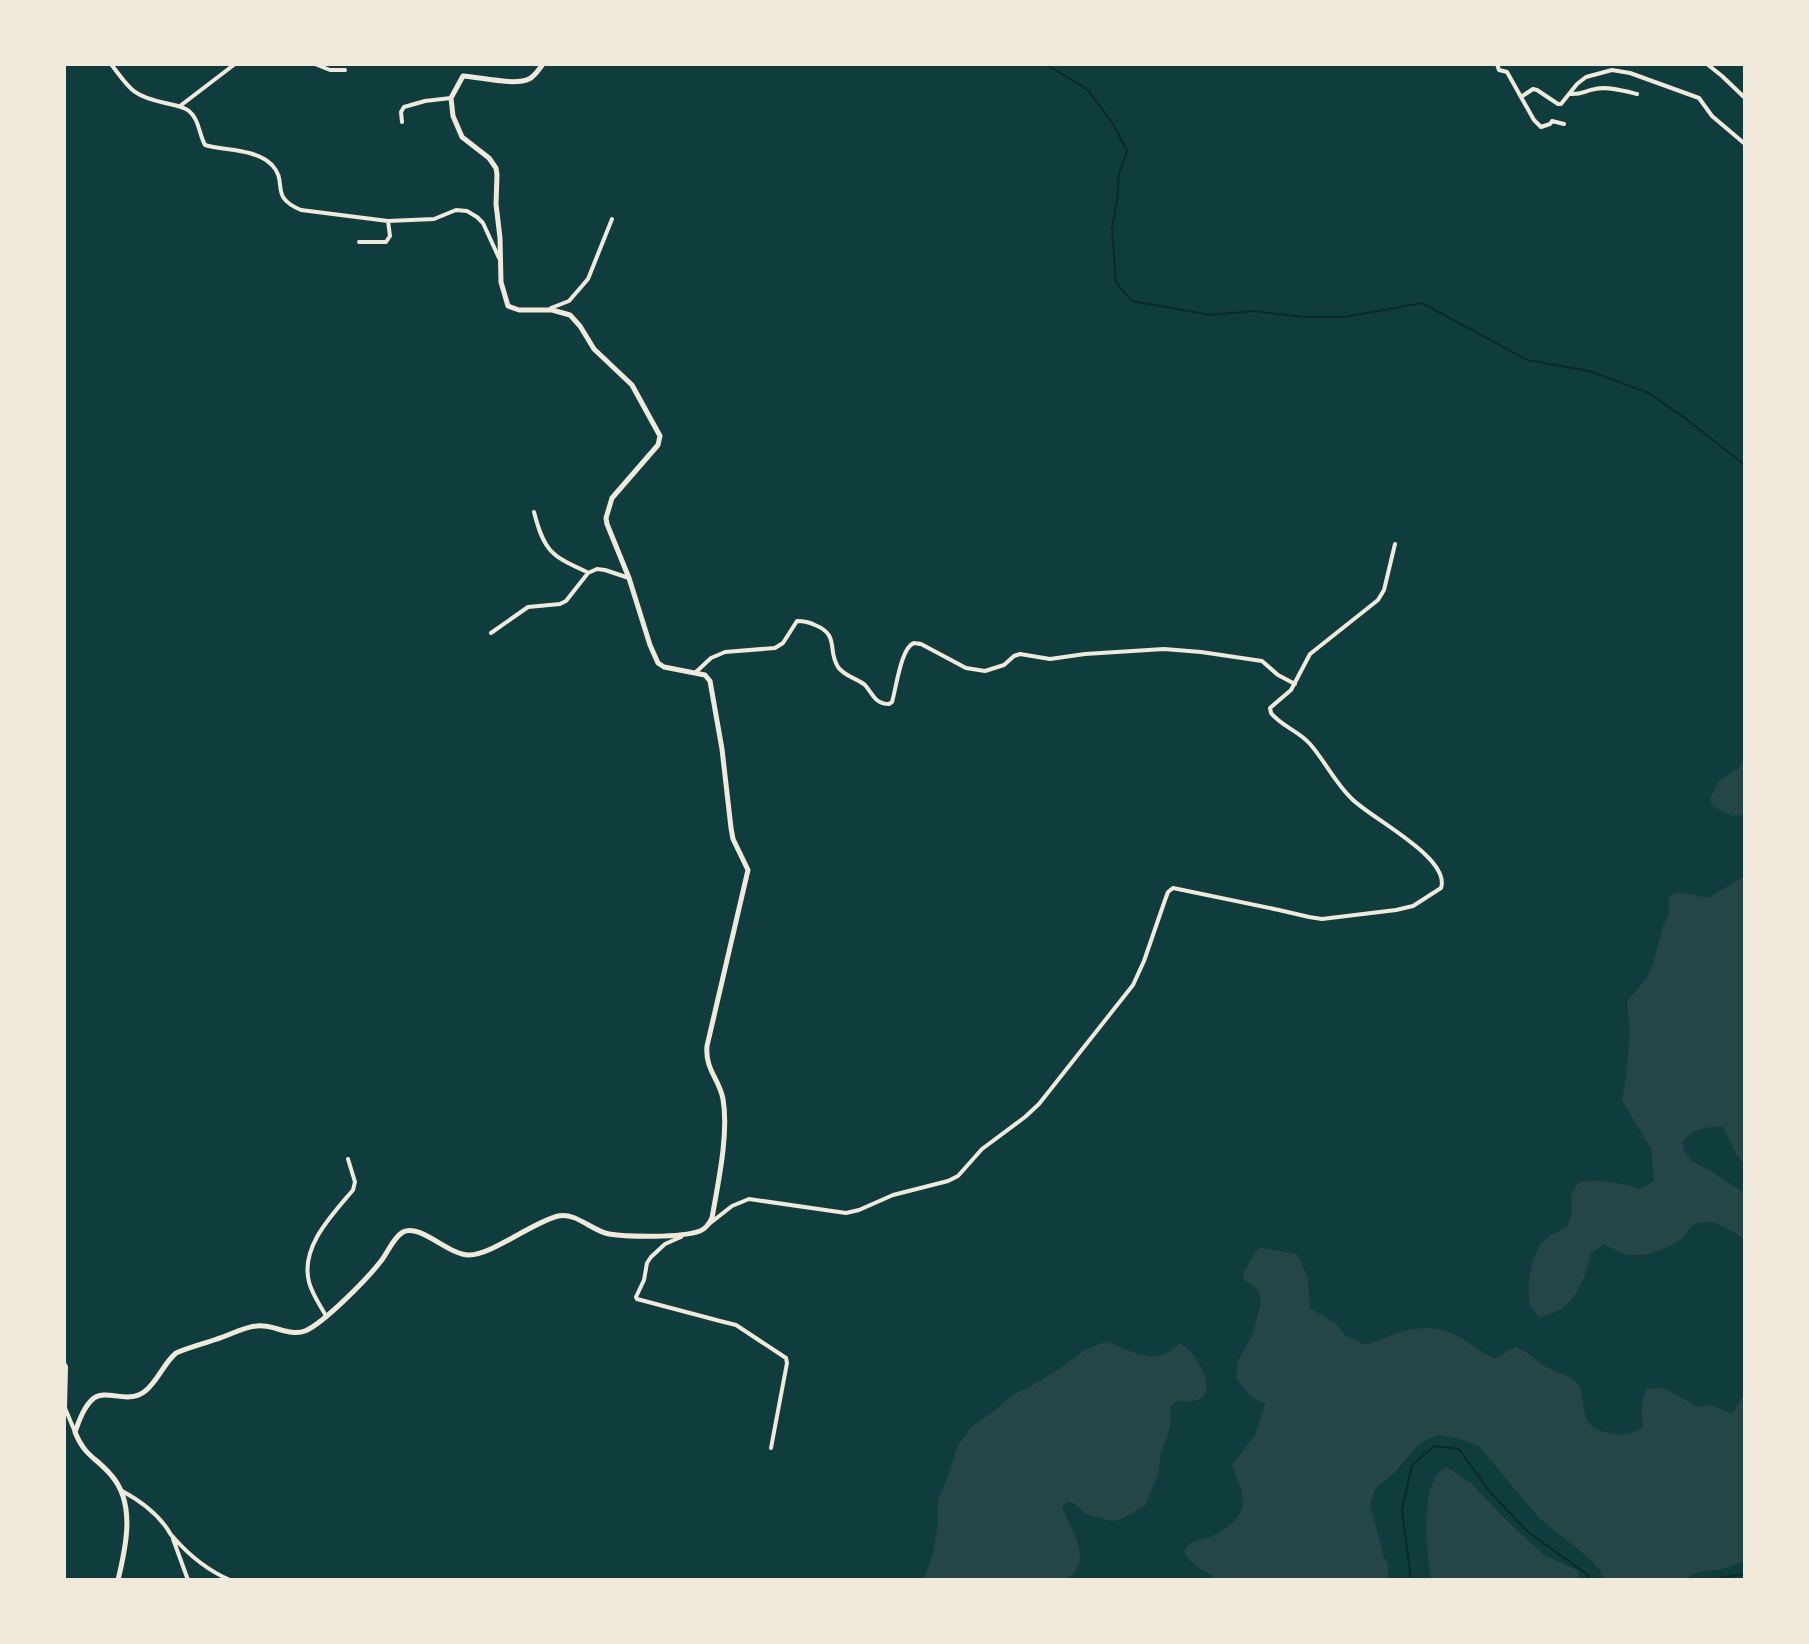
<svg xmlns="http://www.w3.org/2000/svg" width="1809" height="1644" font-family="Inter,sans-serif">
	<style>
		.green { fill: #244646 }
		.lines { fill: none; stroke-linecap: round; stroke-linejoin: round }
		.stream { stroke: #0a2a2b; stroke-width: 2 }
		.minor { stroke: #f1e9da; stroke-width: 4 }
		.tertiary { stroke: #f1e9da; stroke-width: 5 }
	</style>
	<rect width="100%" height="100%" fill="#0f3d3e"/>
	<path class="green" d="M1745,756V815L1732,816L1712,806L1710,798L1719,781L1739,768Z
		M1745,876V1164L1737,1156L1723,1127C1708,1126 1693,1129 1683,1141V1149L1692,1161L1711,1171L1745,1194V1240C1732,1231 1710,1215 1693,1225C1688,1228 1686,1236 1681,1239C1670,1248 1648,1256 1634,1255C1624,1255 1613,1248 1604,1245L1591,1253C1584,1284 1573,1311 1539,1317C1536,1313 1533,1310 1531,1306C1525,1292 1531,1256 1541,1244C1548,1236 1559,1231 1568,1226L1572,1211L1571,1195L1579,1182C1600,1179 1620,1183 1640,1189L1654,1181L1651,1149L1622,1100L1626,1078L1630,1033L1627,1001L1647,978L1653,964L1663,926L1669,913V896L1677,892L1708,898Z
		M1259,1247L1297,1254L1308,1278L1310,1308L1336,1324L1346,1336L1366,1345C1389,1336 1416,1323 1442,1330C1460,1334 1477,1350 1494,1359L1515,1347C1528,1351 1535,1361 1546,1367C1556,1372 1573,1376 1579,1385C1581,1388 1582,1393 1582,1397C1586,1419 1584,1427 1608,1433C1621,1437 1632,1435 1643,1427C1642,1413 1640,1401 1647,1389L1660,1388L1668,1390L1697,1407L1711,1405L1732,1414L1745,1393V1561C1737,1564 1727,1568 1718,1570C1705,1571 1694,1571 1685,1580H1603L1600,1571L1590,1559L1539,1518L1479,1446L1453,1437L1437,1435L1420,1443L1394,1473L1375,1489L1370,1505L1384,1557L1388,1564V1580H1214L1212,1575C1199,1569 1190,1564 1184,1551C1190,1541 1194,1542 1204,1539C1212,1537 1221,1531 1227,1527C1253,1508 1241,1489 1232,1465L1255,1435L1265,1404L1251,1397L1236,1378L1238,1361L1253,1333L1261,1302L1260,1294L1256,1288L1243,1279L1244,1271Z
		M1107,1341C1122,1348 1147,1361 1164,1354C1170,1352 1176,1346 1181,1343C1185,1347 1191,1351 1195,1357C1201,1366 1214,1389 1201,1398C1194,1403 1184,1401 1176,1401L1170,1407L1171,1423L1167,1438L1161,1452L1158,1475L1145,1506L1119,1520L1112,1521L1086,1514L1075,1504L1068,1502L1062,1507C1071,1531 1096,1561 1065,1580H924L933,1554L938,1522V1499L948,1477L957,1447L971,1427L997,1409L1012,1395L1026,1389L1058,1370L1085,1350Z
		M1446,1467L1471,1483L1504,1518L1544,1555L1579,1571L1578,1580H1431C1427,1553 1418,1481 1446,1467Z"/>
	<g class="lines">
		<path class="stream" d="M1046,64L1088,90L1113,124L1127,151L1119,174L1117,201L1112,228L1116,283L1132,301L1210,315L1254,311L1304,317H1345L1422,303L1527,360L1589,371L1649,393L1686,419L1745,465
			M1411,1580L1402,1510L1412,1465L1434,1446L1459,1449L1489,1491L1528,1532L1588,1575V1580
			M1708,1580L1745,1574"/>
		<path class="minor" d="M111,64C130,89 132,96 165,103C173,105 183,106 189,111C199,119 199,134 205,145C225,151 255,148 272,165C289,183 268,196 301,210L388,221L434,219L456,210L467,211L477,217L483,223L499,258
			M315,64L330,70H345
			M1497,64L1499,70L1507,72L1521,97L1533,89L1537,90L1558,104H1561L1577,84L1586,77L1612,70L1630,73L1699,98L1712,116L1745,144
			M1707,64L1722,76L1745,98
			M1569,94C1583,95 1583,91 1595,89C1607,86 1625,91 1637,94
			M1521,97L1534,120L1541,127L1550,124L1552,121L1564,124
			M180,106L235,64
			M402,122L401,112L404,107L425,101L451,98
			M359,242H386L390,236L388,221
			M551,308L569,301L588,279L612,219
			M534,512C544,551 551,556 587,572
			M491,633L528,607L560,604L566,601L588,573L597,569L605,570L629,578
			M696,672L711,658L725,652L775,648L783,643L797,621C804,621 809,622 815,625C840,635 827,650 838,667C845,677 857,678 865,685C873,694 875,704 889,704L892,702C896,689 901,647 914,643C916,643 919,644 921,644L966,668L985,671L1004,665L1014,656L1020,654L1050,659L1085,654L1164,649L1201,652L1262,661L1278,675L1295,684
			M709,1224L732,1206L749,1199L846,1213L859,1210L893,1195L948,1181L958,1176L982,1149L1025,1117L1039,1104L1133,985L1144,961L1165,900L1168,892L1173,888L1279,910L1309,917L1322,919L1396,910L1413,906L1441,888C1451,858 1372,819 1352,799C1335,783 1325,761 1310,744C1299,731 1281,726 1271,713L1270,708L1291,690L1310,654L1378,600L1384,590L1395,544
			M681,1237L665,1244L651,1257L647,1263L644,1280L636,1297L637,1299L720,1321L736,1325L786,1358L787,1363L771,1448
			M326,1316C320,1305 312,1294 309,1282C300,1247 332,1215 353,1190L355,1182L348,1159
			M64,1363L66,1367L65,1408L75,1432
			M122,1491C139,1500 155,1512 166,1527C171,1534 168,1532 174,1538C189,1555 209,1571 230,1580
			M173,1539L188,1580"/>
		<path class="tertiary" d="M118,1580C126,1547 136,1503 111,1475C96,1457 85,1457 75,1432C79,1421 84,1406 94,1398C107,1389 127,1404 144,1392C157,1383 163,1364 176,1353C190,1347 203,1344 217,1339C230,1335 244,1327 257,1326C273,1324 290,1337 305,1331C324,1323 368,1278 381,1261C388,1252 393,1238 403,1232C420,1223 448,1255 469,1255C492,1255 531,1223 558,1216C576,1212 592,1231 609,1234C628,1237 681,1238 700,1231C706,1229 709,1224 712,1218C718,1183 729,1134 723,1099C719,1078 705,1070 707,1046L748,870L733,839L731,828L722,749L710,681L705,675L664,667L658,663L650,645L629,578L607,524L606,518L612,498L658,445L660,436L632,385L594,349L580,326L570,315L552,310H519L508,306L501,282L500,238L496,204L497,175L496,168L489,158L462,137L453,116L451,98L463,76C480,77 515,86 529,79C535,76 539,69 543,64"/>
	</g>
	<rect width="1809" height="1644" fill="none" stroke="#f1e9da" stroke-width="132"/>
</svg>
